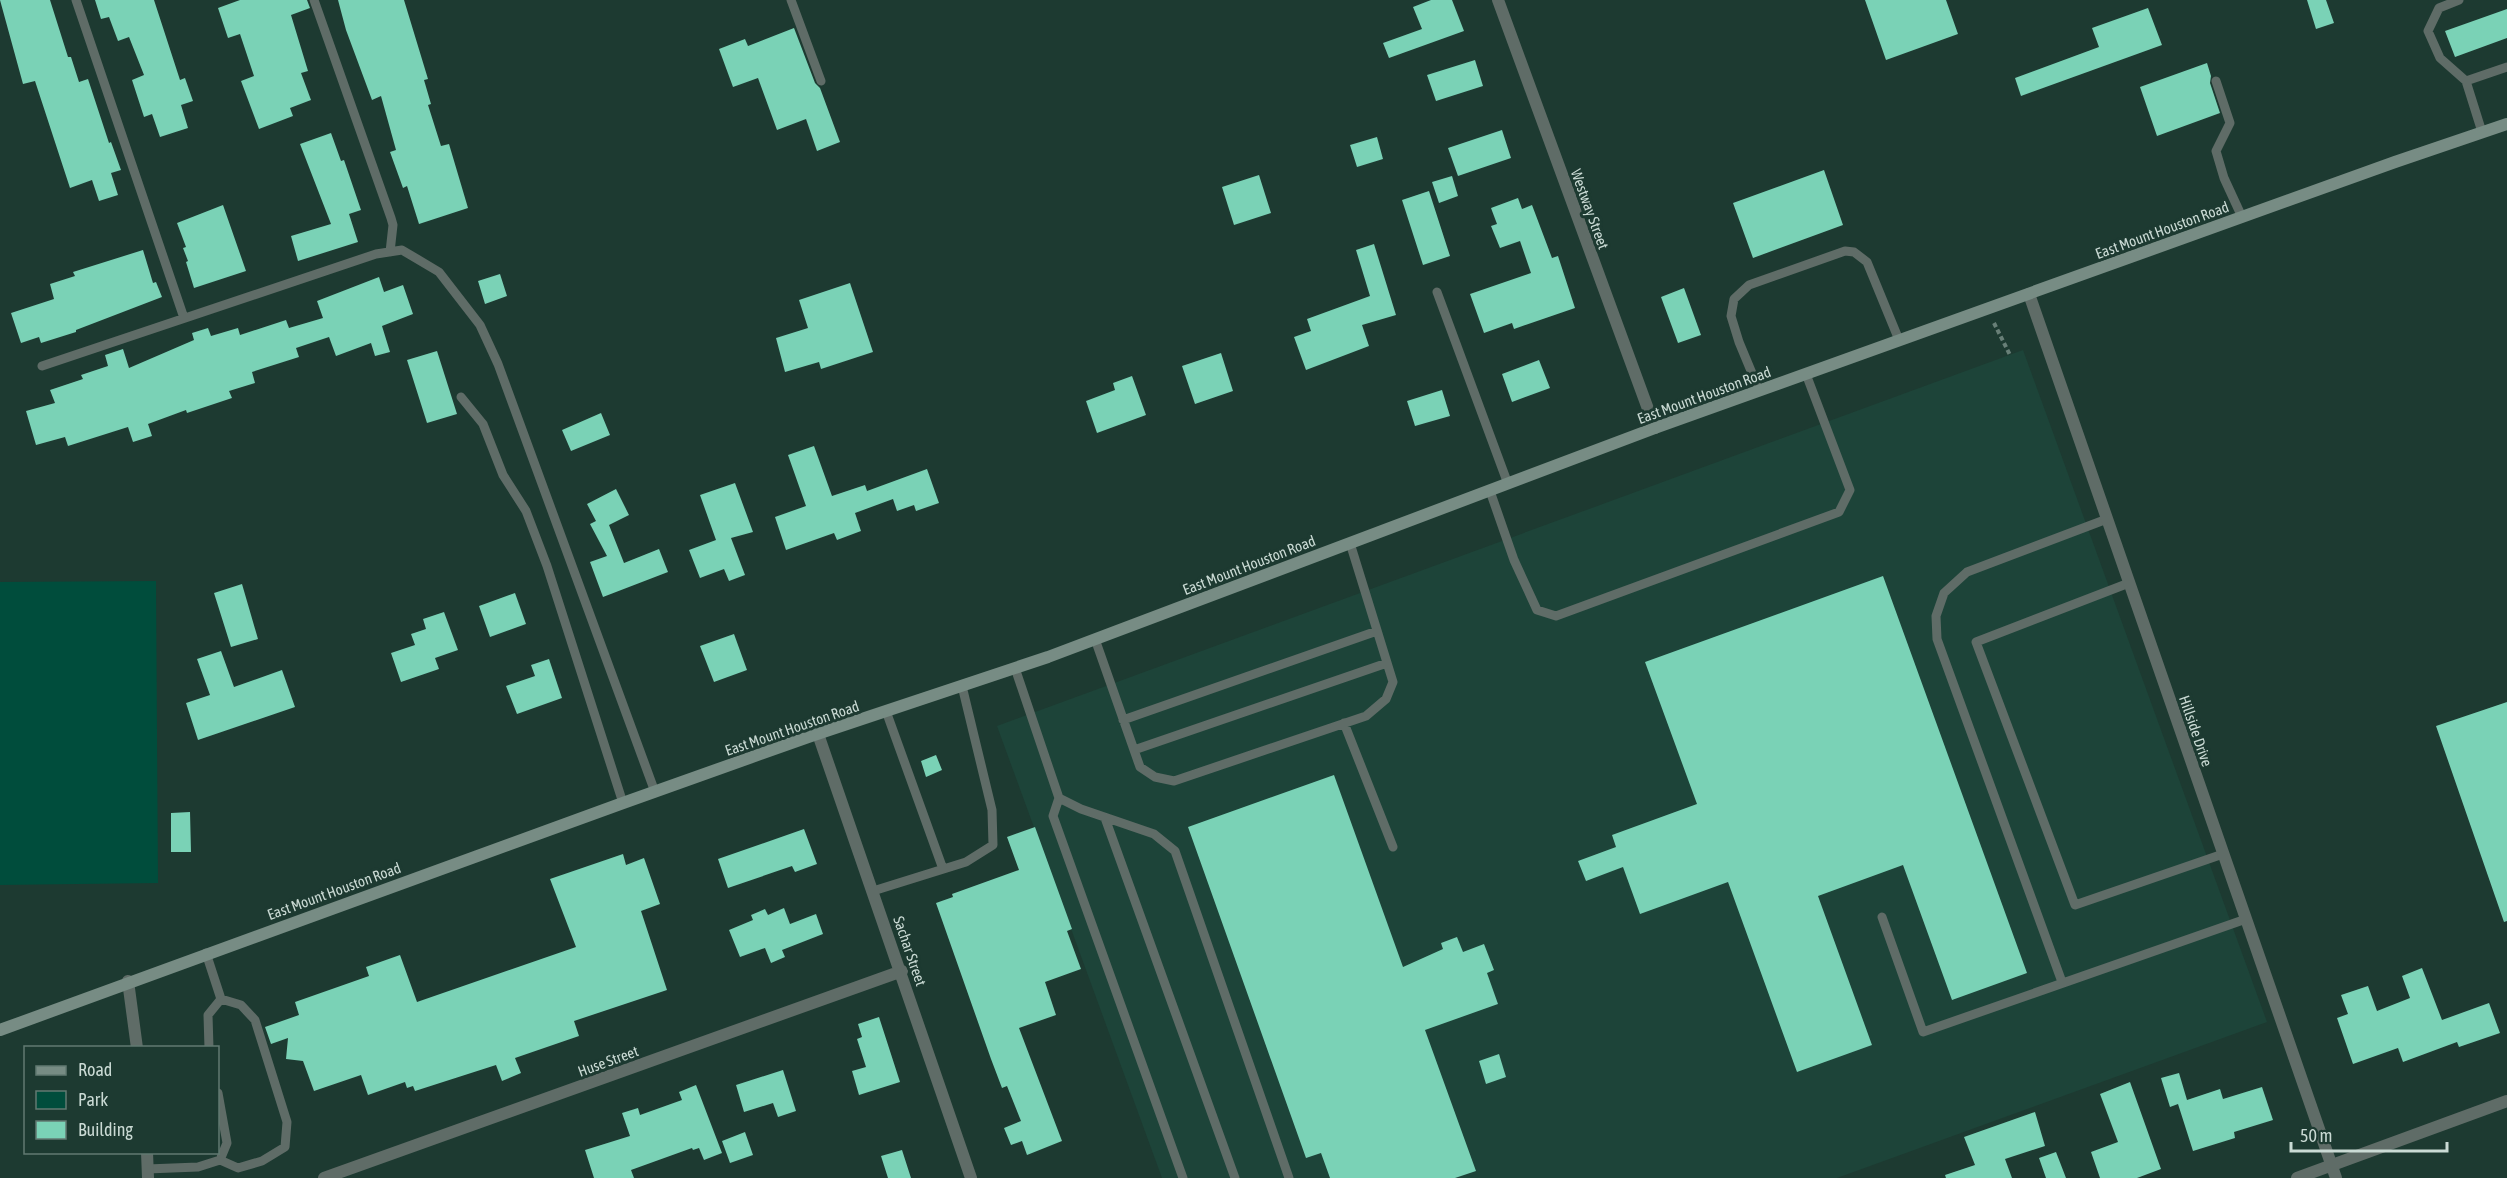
<svg xmlns="http://www.w3.org/2000/svg" width="2507" height="1178" font-family="'Asap Condensed',sans-serif">
	<style>
		.built { fill: #1d4439 }
		.green { fill: #004d3c }
		.building { fill: #7ad2b6 }
		.lines { fill: none; stroke-linecap: round; stroke-linejoin: round }
		.path { stroke: #687f77; stroke-width: 4; stroke-dasharray: 4.5 3; stroke-linecap: butt }
		.service { stroke: #5f6c67; stroke-width: 9 }
		.minor { stroke: #5f6c67; stroke-width: 12 }
		.secondary { stroke: #778c84; stroke-width: 12 }
		.labels { text-anchor: middle; dominant-baseline: central; stroke-width: 6; stroke-linejoin: round; paint-order: stroke }
		.street-label { font-size: 15px; fill: #cadad4; stroke: #1d3a31 }
	</style>
	<rect width="100%" height="100%" fill="#1d3a31"/>
	<path class="built" d="M2023,350L2267,1022L1837,1178H1162L997,726Z"/>
	<path class="green" d="M156,581L158,883L0,885V582Z"/>
	<path class="building" d="M0,0H50L68,57H71L79,82L88,79L109,143L111,142L121,170L111,173L118,195L99,201L92,180L70,188L35,81L23,84Z
		M95,0H154L180,80L185,78L193,101L181,105L188,128L160,137L152,114L144,117L132,80L144,75L129,37L118,41L109,17L101,19Z
		M240,0H307L310,8L291,15L308,71L301,73L311,100L290,108L293,116L259,129L241,81L254,76L240,34L228,38L218,8Z
		M338,0H404L428,79L424,80L431,104L428,105L441,146L449,144L468,208L419,224L407,186L403,188L390,152L396,150L381,96L372,100L346,30Z
		M1431,0H1452L1464,31L1389,58L1383,43L1422,29L1413,7Z
		M1865,0H1946L1958,34L1886,60Z
		M2307,0H2326L2334,23L2316,29Z
		M2148,8L2162,45L2021,96L2015,78L2099,47L2092,28Z
		M2507,9V38L2455,57L2445,31Z
		M794,28L815,83L820,88L840,142L817,151L806,119L777,130L758,78L733,87L719,49L745,39L748,46Z
		M1475,60L1483,86L1436,101L1427,75Z
		M2207,63L2211,76L2210,83L2220,113L2157,136L2140,87Z
		M1502,130L1511,158L1458,176L1448,148Z
		M331,133L341,161L344,160L361,210L349,214L358,242L298,261L291,236L331,224L300,144Z
		M1377,137L1383,159L1357,167L1350,145Z
		M1824,170L1843,225L1753,258L1733,203Z
		M1259,175L1271,213L1234,225L1222,187Z
		M1452,176L1458,196L1439,203L1432,182Z
		M1429,191L1450,256L1423,265L1402,200Z
		M1518,198L1522,209L1532,205L1552,258L1558,256L1575,308L1514,329L1512,323L1484,333L1470,294L1531,273L1520,241L1500,248L1491,226L1497,224L1491,208Z
		M223,205L246,271L194,288L186,262L188,261L183,248L186,247L177,223Z
		M1374,244L1396,315L1362,325L1369,346L1306,370L1294,337L1311,331L1307,319L1370,296L1356,250Z
		M143,250L153,283L156,282L162,297L76,330V332L41,343L39,337L21,343L11,313L54,299L50,284L75,276L73,272Z
		M500,274L507,296L485,304L478,281Z
		M379,277L384,292L403,285L413,314L382,326L390,352L375,356L371,343L336,356L329,337L296,348L299,357L252,372L255,383L229,391L232,398L187,413L186,410L148,424L152,436L133,442L128,427L68,446L65,437L36,445L26,411L55,403L50,390L83,379L81,375L108,366L105,355L123,349L129,368L194,340L192,333L208,328L211,336L238,328L240,335L286,320L289,328L323,318L317,301Z
		M850,283L873,352L821,369L819,362L785,372L776,338L808,328L799,300Z
		M1684,288L1701,335L1678,343L1661,297Z
		M437,351L457,414L427,423L407,360Z
		M1221,353L1233,391L1195,404L1182,366Z
		M1539,360L1550,388L1512,402L1502,374Z
		M1132,376L1146,415L1097,433L1086,401L1115,390L1113,383Z
		M1442,390L1450,416L1415,426L1407,401Z
		M601,413L610,435L571,451L562,430Z
		M814,446L832,496L865,485L867,491L927,469L939,503L916,511L914,505L897,511L893,499L855,513L861,531L837,540L834,533L786,550L775,517L806,506L788,455Z
		M735,483L753,532L731,538L745,575L729,581L724,569L700,578L689,550L716,540L700,495Z
		M616,489L629,515L609,525L624,563L659,549L668,572L603,597L590,562L607,556L590,524L596,521L587,504Z
		M1883,576L2027,973L1952,1000L1903,865L1818,896L1872,1045L1797,1072L1728,882L1640,914L1623,867L1586,881L1578,861L1616,847L1612,835L1697,804L1645,662Z
		M242,584L258,639L231,647L214,593Z
		M515,593L526,624L490,637L479,606Z
		M444,612L458,650L435,658L439,669L401,682L391,653L415,645L411,634L426,629L423,619Z
		M734,634L747,670L714,682L700,646Z
		M221,651L234,687L282,670L295,707L198,740L186,703L210,695L197,659Z
		M549,659L562,698L517,714L506,686L535,676L531,665Z
		M2507,702V921L2504,922L2436,726Z
		M936,755L942,770L926,777L921,761Z
		M1334,775L1403,967L1443,949L1441,943L1457,937L1463,952L1484,944L1494,970L1487,973L1498,1004L1425,1030L1476,1171L1455,1178H1330L1321,1153L1306,1158L1188,827Z
		M190,812L191,852H171V813Z
		M1035,827L1072,929L1067,931L1081,969L1045,982L1056,1015L1019,1028L1062,1141L1027,1155L1022,1141L1011,1145L1004,1128L1021,1121L1007,1086L1002,1088L991,1059L936,903L953,897L952,894L1019,870L1007,837Z
		M804,829L817,864L795,872L792,866L728,888L718,859Z
		M623,854L626,865L644,858L660,904L641,911L667,990L574,1021L579,1036L515,1058L521,1073L502,1081L496,1065L415,1091L413,1086L407,1088L405,1082L368,1095L361,1075L314,1091L303,1061L286,1059L288,1038L271,1044L265,1027L299,1015L295,1002L369,976L366,967L400,955L417,1002L576,947L550,879Z
		M784,908L790,924L816,914L823,934L782,950L785,957L771,963L765,948L740,957L729,930L753,920L751,915L765,909L768,915Z
		M2422,968L2442,1020L2489,1003L2500,1033L2459,1047L2457,1042L2403,1062L2398,1048L2353,1064L2337,1018L2348,1014L2341,995L2368,986L2377,1011L2410,998L2402,976Z
		M879,1017L900,1082L859,1095L852,1071L866,1067L857,1039L862,1037L858,1024Z
		M1499,1054L1506,1077L1486,1084L1479,1061Z
		M783,1070L796,1111L778,1117L773,1103L744,1112L736,1085Z
		M2179,1073L2187,1100L2220,1089L2223,1099L2262,1087L2273,1120L2234,1132L2235,1138L2193,1151L2178,1104L2170,1107L2161,1078Z
		M2130,1082L2161,1169L2137,1178H2100L2091,1152L2118,1142L2100,1094Z
		M696,1085L722,1153L704,1160L699,1148L693,1150L692,1148L631,1170L634,1178H594L585,1150L630,1136L622,1113L638,1108L640,1115L682,1100L679,1092Z
		M2035,1112L2045,1146L2005,1159L2012,1178H1946L1945,1175L1975,1165L1964,1137Z
		M745,1132L753,1155L730,1163L722,1141Z
		M902,1150L911,1178H888L881,1156Z
		M2056,1152L2066,1178H2046L2039,1158Z"/>
	<g class="lines">
		<path class="path" d="M1994,323L2010,355"/>
		<path class="service" d="M76,0L184,318
			M314,0L391,218L393,225L390,252
			M791,0L821,81
			M2459,0L2439,8L2428,31L2440,58L2466,81L2482,132
			M2216,81L2230,123L2216,151L2224,178L2242,217
			M2466,81L2507,67
			M1437,292L1508,484
			M42,366L376,254L402,250L439,272L480,325L498,364L655,792
			M1759,390L1739,342L1731,316L1734,299L1749,285L1845,251L1854,252L1867,262L1899,340
			M461,397L483,424L503,475L526,511L547,566L623,803
			M1490,491L1514,560L1537,610L1556,616L1839,512L1850,490L1806,374
			M2129,583L1976,642L2075,905L2223,854
			M1095,639L1140,767L1155,777L1174,781L1366,716L1386,699L1393,682L1350,543
			M1015,668L1059,798L1053,816L1183,1178
			M886,711L943,869
			M1123,720L1377,631
			M1344,723L1393,847
			M1134,750L1387,663
			M1059,798L1081,809L1154,834L1175,851L1289,1178
			M1105,818L1235,1178
			M873,891L966,862L993,845L992,810L962,686
			M1882,917L1923,1032L2246,919
			M206,953L221,999L208,1015L209,1048
			M2062,982L1937,639L1936,616L1944,593L1967,572L2107,519
			M220,1160L238,1168L262,1161L285,1147L287,1122L255,1020L241,1005L221,999
			M147,1169L198,1167L220,1160L227,1143L218,1093"/>
		<path class="minor" d="M1498,0L1655,428
			M2029,294L2336,1178
			M818,734L971,1178
			M128,981L137,1048
			M147,1152L148,1178
			M324,1178L902,971
			M2297,1178L2507,1101"/>
		<path class="secondary" d="M0,1030L623,803L811,736L1048,657L1655,428L2395,162L2507,124"/>
	</g>
	<g class="labels">
		<g class="street-label">
			<text transform="translate(1590 209) rotate(70)">Westway Street</text>
			<text transform="translate(2162 230) rotate(-20)">East Mount Houston Road</text>
			<text transform="translate(1704 395) rotate(-20)">East Mount Houston Road</text>
			<text transform="translate(1249 565) rotate(-21)">East Mount Houston Road</text>
			<text transform="translate(792 728) rotate(-19)">East Mount Houston Road</text>
			<text transform="translate(2196 731) rotate(71)">Hillside Drive</text>
			<text transform="translate(334 891) rotate(-20)">East Mount Houston Road</text>
			<text transform="translate(910 951) rotate(71)">Sachar Street</text>
			<text transform="translate(608 1061) rotate(-20)">Huse Street</text>
		</g>
	</g>
	<rect x="24" y="1046" width="195" height="108" fill="#1d3a31" stroke="#627a72" stroke-width="1.5"/>
	<rect x="36" y="1066" width="30" height="9" fill="#778c84" stroke="#627a72" stroke-width="1.5"/>
	<text x="78" y="1076" font-size="18" fill="#cadad4">Road</text>
	<rect x="36" y="1091" width="30" height="18" fill="#004d3c" stroke="#627a72" stroke-width="1.5"/>
	<text x="78" y="1106" font-size="18" fill="#cadad4">Park</text>
	<rect x="36" y="1121" width="30" height="18" fill="#7ad2b6" stroke="#627a72" stroke-width="1.5"/>
	<text x="78" y="1136" font-size="18" fill="#cadad4">Building</text>
	<path d="M2291 1142v9h156v-9" fill="none" stroke="#cadad4" stroke-width="3"/>
	<text x="2300" y="1142" font-size="18" fill="#cadad4" stroke="#1d3a31" stroke-width="4.5" paint-order="stroke">50 m</text>
</svg>
